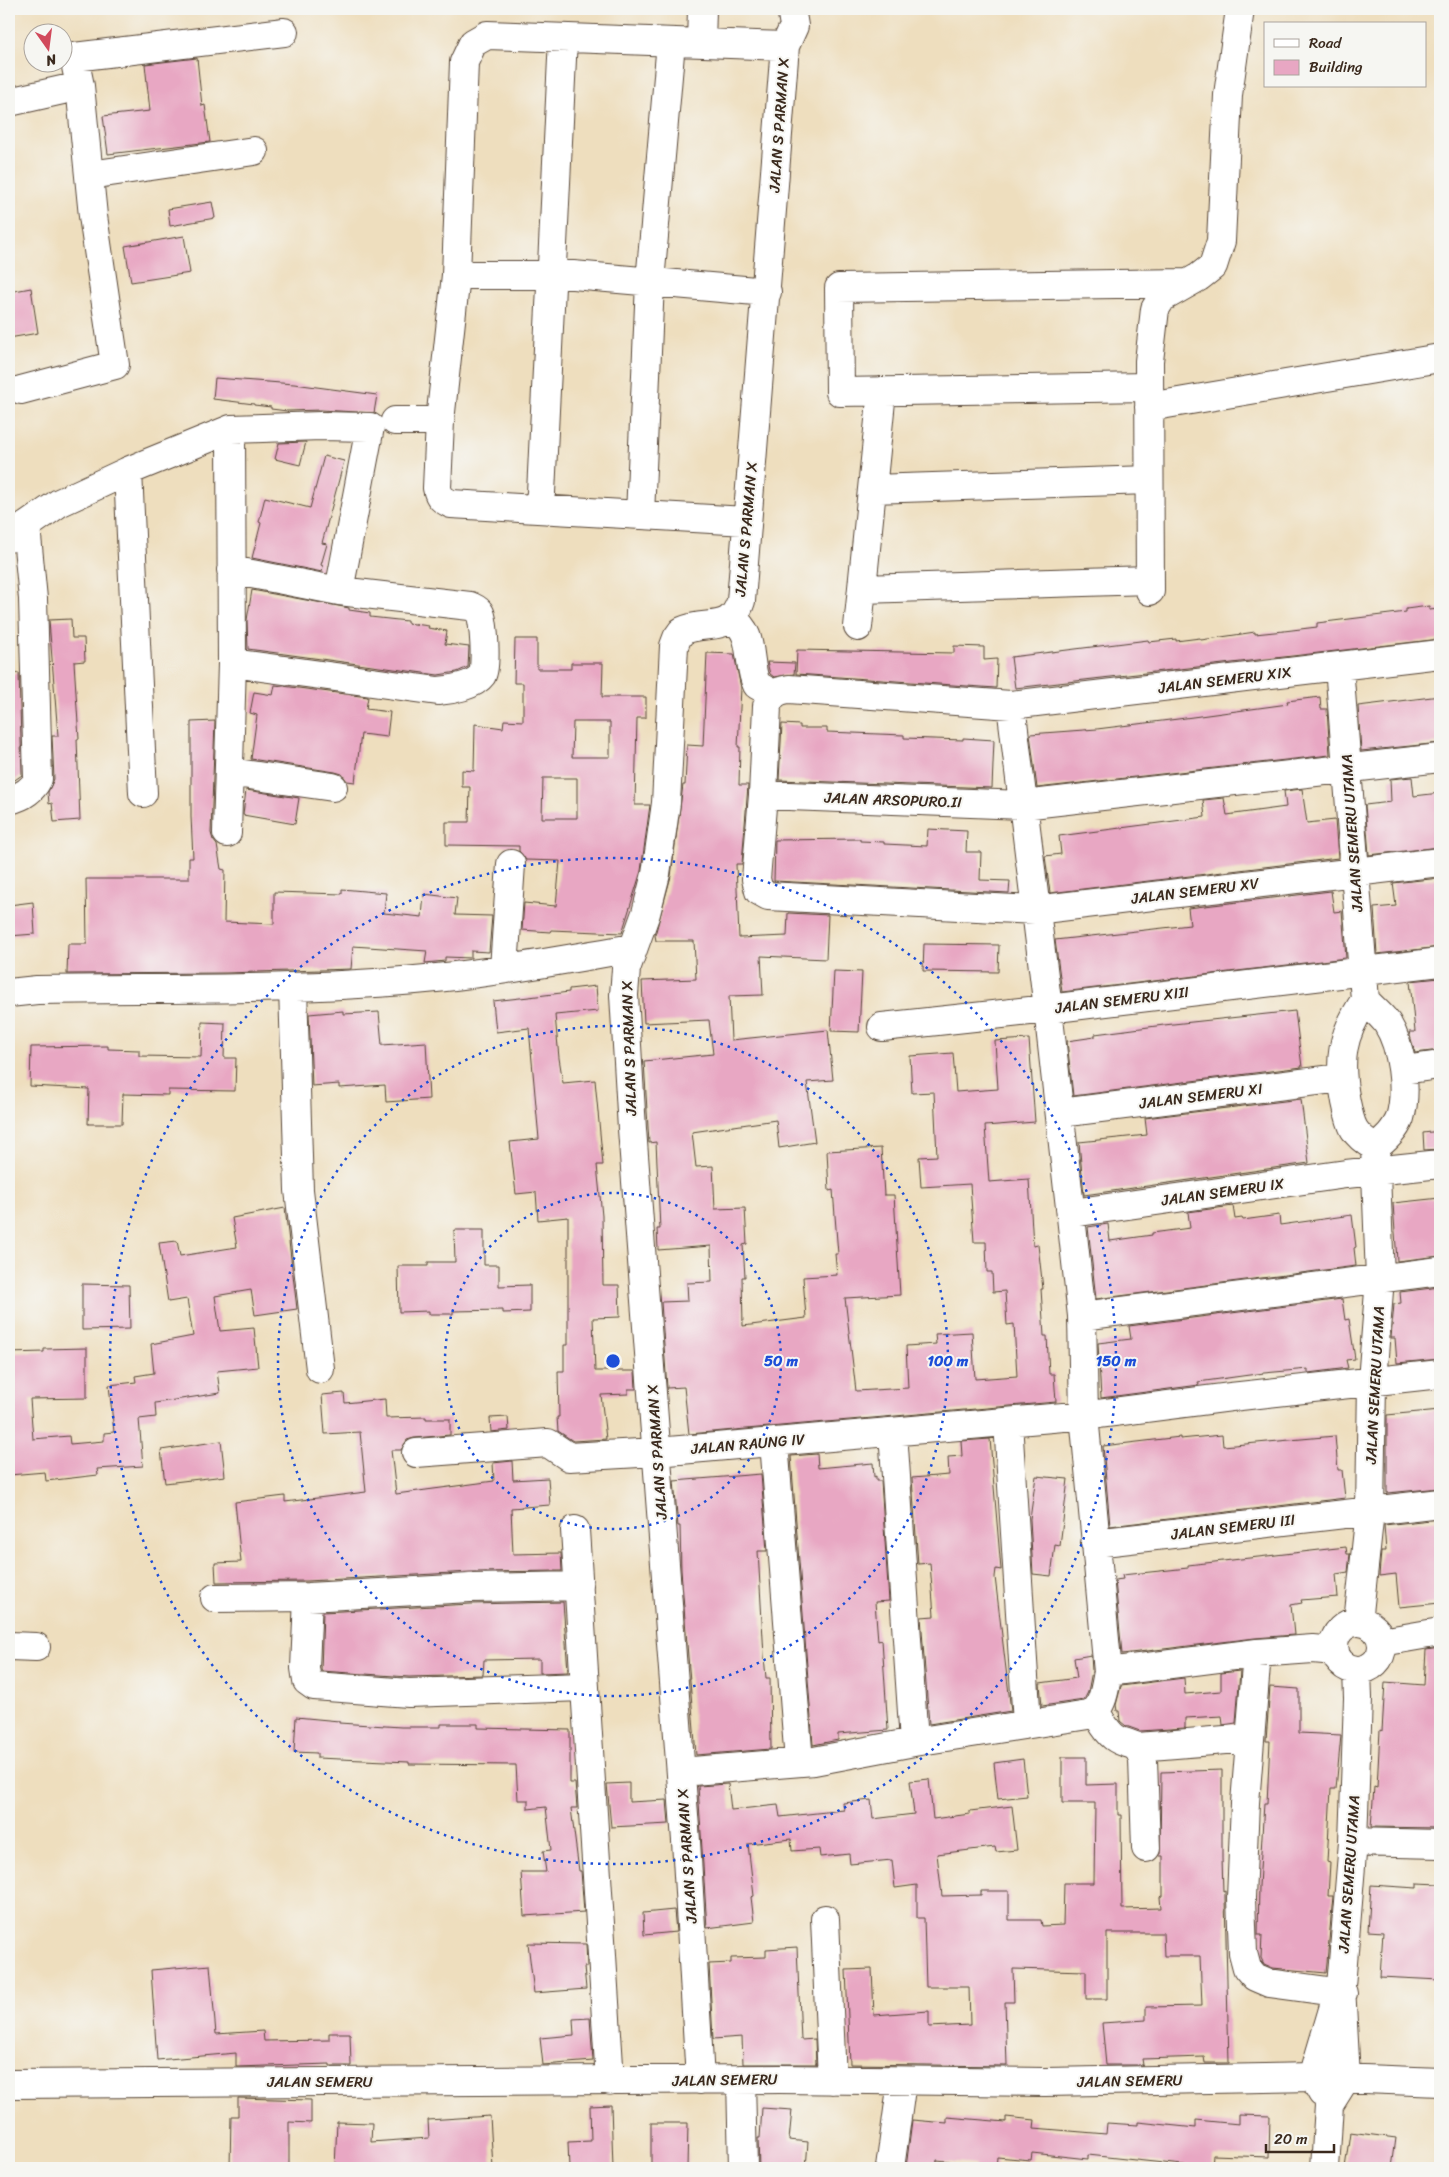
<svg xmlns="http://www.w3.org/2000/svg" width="1449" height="2177" font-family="Sriracha,sans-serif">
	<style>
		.building { fill: #e8a7c3; fill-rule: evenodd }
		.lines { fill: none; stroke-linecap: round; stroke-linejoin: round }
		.minor-casing { stroke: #564536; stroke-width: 30 }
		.minor { stroke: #fff; stroke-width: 28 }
		.ring { fill: none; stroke: #1d4ed8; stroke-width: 2.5; stroke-dasharray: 2.5 5 }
		.labels { text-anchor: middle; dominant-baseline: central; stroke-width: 4; stroke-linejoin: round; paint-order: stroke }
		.street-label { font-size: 15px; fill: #3b2a1e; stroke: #f6f6f2 }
		.centre { fill: #1d4ed8; stroke: #f6f6f2; stroke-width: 2.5 }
		.ring-label { font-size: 15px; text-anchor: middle; font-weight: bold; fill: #1d4ed8; stroke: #f6f6f2; stroke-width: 4; stroke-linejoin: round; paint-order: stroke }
	</style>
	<rect width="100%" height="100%" fill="#f6f6f2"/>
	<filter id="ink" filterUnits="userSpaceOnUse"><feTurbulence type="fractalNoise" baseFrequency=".02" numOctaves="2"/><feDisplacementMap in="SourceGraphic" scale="10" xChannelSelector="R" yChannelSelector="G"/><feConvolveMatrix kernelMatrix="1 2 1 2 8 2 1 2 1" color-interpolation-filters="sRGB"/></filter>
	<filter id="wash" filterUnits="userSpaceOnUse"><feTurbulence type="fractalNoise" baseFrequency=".0096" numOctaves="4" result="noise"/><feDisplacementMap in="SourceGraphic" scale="20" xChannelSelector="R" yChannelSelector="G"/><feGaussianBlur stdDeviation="1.12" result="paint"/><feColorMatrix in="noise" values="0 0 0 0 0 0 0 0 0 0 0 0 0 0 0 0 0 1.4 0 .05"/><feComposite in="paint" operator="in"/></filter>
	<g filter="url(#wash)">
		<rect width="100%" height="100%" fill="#eedebe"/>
		<g id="blocks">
			<path class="building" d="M197,58L202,106L205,105L210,142L108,154L103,116L150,111L145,64Z
				M212,202L215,218L170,226L168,209Z
				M184,236L190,273L131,282L125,246Z
				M31,288L38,333L9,338V292Z
				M215,378L294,384L377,395L374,413L321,410L287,411L271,409V407L254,405V404L213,399Z
				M306,442L300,465L275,459L279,443Z
				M324,456L344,461L322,543L327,544L321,565L323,566L322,572L252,558L261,523L259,522L265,497L310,508Z
				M252,590L349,608V610L370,613V617L407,621V623L429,626L428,628L447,631L445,644L469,647L468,667L457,672L438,675L248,649L247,620Z
				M1429,606V610L1440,609V639L1015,688L1011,657L1148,640L1149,642L1176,639V641L1200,638L1201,640L1255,632V634L1284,631L1317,627V623L1406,612V609Z
				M71,619L72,638H84L85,661L74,662L79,739H77L80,820L54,822L52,803L49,804L48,792L54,779L52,736H58L49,620Z
				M515,639H537V669H571V663H603L602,697H646V718H637L635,805H650L641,871L622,933L551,930L550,932L522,930L524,903L556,906L560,861L526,860L519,851V846L446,845V822H469L470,787H462V770L474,771L475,724L503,728L504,720L523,721V683H514ZM573,722H610V757H572ZM543,778H577V818H542Z
				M954,646L984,647V660L997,659L996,688L796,674L797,650L954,653Z
				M707,653L734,654L741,688L738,747H740L739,785H748L742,864H736L739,938L787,936L788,913L828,915L826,959L761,956L763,995L729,996L731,1040L828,1030L833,1080L807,1082L815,1142L779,1148L776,1120L692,1132L696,1167L713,1166L715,1209L745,1208L747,1244L743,1245L745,1277H742L743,1326L806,1318L803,1277L837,1275L835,1254H838L833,1190L829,1191L827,1151L881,1148L884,1195H894L900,1295L845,1298L856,1391L908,1388L906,1346L936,1344L935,1334L972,1332L975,1379L1017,1376L1014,1324L1007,1325L1005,1291L993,1292L992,1272H987L986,1242H974L970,1184L921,1187L919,1157L937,1156L934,1092L912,1093L910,1056L953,1053L956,1092L998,1089L995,1041L1029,1039L1035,1122L985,1126L989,1182L1029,1179L1033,1246L1038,1245L1043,1289H1041L1044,1336H1047L1049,1374H1054L1056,1402L689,1434L684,1387L667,1388L661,1302L688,1301L687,1283L712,1282L711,1246L658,1250L657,1229H660L656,1142L649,1143L644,1061L713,1054L709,1020L644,1023L642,981L696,979L694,941H656L655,935L671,876L683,785H685L687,745L703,746Z
				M767,662L795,663L794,674L774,677L770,674Z
				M19,673L22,775L9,784V674Z
				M275,685L368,697L366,709L390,712L387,737L361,734L355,782L347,781L342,774L335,772L251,759L257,715L250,713L254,692L273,695Z
				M1440,696V743L1361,751L1358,706Z
				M1320,697L1321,709H1327L1330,755L1037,788L1030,734L1097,729L1178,719L1288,704L1287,701Z
				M215,721L211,833L213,840L217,845L221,869L225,870L224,922L274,924V892L342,894V889L386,893L384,913L422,917L424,894L457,898L455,915L492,916L489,952L471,951V958L445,957V961L425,963L427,951L353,946L351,969L226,973L67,974L68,944H87L86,879H189V858H193L191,817V722Z
				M782,724L800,725V728H827V732L904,735V738L963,740V738L994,740L992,788L779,780Z
				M1412,777L1414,796L1440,793V847L1369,855L1365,805L1391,802L1390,779Z
				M1302,789L1307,823L1335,820L1338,858L1050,893L1045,856L1061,854L1059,836L1205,817L1203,800L1224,798L1227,815L1286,807L1284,791Z
				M246,790L299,798L295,824L243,815Z
				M928,829L967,831L966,852H981L980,880L1010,881L1009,893L774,881L775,840L860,839V841L884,842V844L927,846Z
				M1440,878V947L1377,954L1374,908L1396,906L1393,883Z
				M1331,891L1334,912L1342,911L1346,958L1062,992L1055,940L1190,925L1188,908Z
				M33,902L35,934L9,936V905Z
				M924,944L999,945L998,972L923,971Z
				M834,971L862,972L859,1032L831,1031Z
				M1440,978V1050L1415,1053L1409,1032H1415L1410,981Z
				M596,986L598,1011L555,1015L559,1058L563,1083L595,1080L603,1165H597L602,1216L603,1285H619L620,1317L593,1318L595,1371H635L636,1389H628V1394L601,1395L606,1439L573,1441L558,1431L557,1417H559L558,1371H564V1345H568V1217L538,1220L536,1192L516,1194L510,1142L539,1139L529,1028L496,1032L493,1001L529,997L569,992V989Z
				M343,1011V1014L379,1012L382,1045L426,1042L429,1099L386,1102L385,1085L339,1088V1084L312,1086L309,1014Z
				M1295,1011L1302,1067L1073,1096L1067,1041L1095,1037V1034L1164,1025Z
				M202,1022L225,1023L224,1058H236L235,1091L168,1090V1095L123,1094L122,1124H88L89,1089L30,1086L31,1047L108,1046V1049L139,1050V1056L201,1057Z
				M1301,1099L1309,1163L1084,1195L1079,1142L1147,1135L1145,1118Z
				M1440,1131V1149L1424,1150L1423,1133Z
				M1440,1198V1226H1438L1440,1256L1397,1261L1393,1203Z
				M1233,1206L1235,1219L1242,1218L1243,1220L1279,1215L1280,1225L1352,1215L1356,1247L1354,1248L1356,1266L1096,1299L1088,1227L1108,1224L1110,1241L1152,1235V1233L1190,1228L1188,1212Z
				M285,1208L297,1309L255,1315L251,1290L215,1296L220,1331L254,1328L258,1367L217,1371L220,1393L155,1403L156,1417L139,1419L143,1466L97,1469L98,1475L46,1481L45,1472L9,1475V1353L44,1352V1349L87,1348V1398L30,1399L33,1439L69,1436L70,1444L104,1441V1433L114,1432L109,1385L136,1382L135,1376L154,1373L151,1344L193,1336L187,1299L168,1302L159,1243L177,1241L180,1256L237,1247L232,1218Z
				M454,1230H484V1265H499V1286L530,1285V1312L503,1313V1310L453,1311V1314H429V1311L399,1312L398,1266H428V1262H455Z
				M82,1284L129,1285L130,1329L82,1330Z
				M1440,1287V1359L1397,1363L1395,1338H1391L1394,1304L1401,1303L1400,1292Z
				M1342,1299L1345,1320L1349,1319L1355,1359L1346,1360L1348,1368L1308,1373V1369L1264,1373L1198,1382L1199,1385L1101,1398L1098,1343L1131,1339L1129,1326Z
				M344,1393L345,1403L385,1399L386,1418L426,1417V1419H450V1435L414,1438L407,1440L401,1450H391L396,1494L494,1481L493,1463L512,1461L513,1480L548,1478L550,1505L511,1508L513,1554L561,1553L562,1571L470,1572L307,1581L216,1582L215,1563L241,1562L235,1502L285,1496V1502L366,1492L360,1432L325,1434L322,1395Z
				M1440,1410V1488L1387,1493V1415Z
				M508,1417L509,1430L491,1432L490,1418Z
				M1222,1435L1223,1446L1335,1436L1338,1470H1342L1345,1498L1110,1526L1103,1446L1180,1437V1439Z
				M990,1439L1001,1570L996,1569L995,1577L1011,1711L929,1724L921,1617L934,1616L930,1563L918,1564L912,1478L949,1475L948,1457L962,1456L961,1441Z
				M221,1441L225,1476L165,1483L161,1450Z
				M817,1454L818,1468L873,1463L874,1477L876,1476V1481H881L889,1601L875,1602L878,1641L882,1640L888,1730L838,1734V1740L813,1745L791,1456Z
				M761,1474L767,1551H758L764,1656L766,1678H770L771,1749L696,1755L681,1570L680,1526H678L674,1481Z
				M1036,1476L1068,1479L1060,1546L1055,1545L1051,1576L1033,1574L1030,1519Z
				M1440,1519V1603L1399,1607L1396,1574L1379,1576L1381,1551H1386L1384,1525Z
				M1346,1547L1347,1554H1350L1348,1572L1336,1574L1338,1597L1301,1600L1302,1603L1291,1605L1294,1635L1255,1638L1122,1654L1115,1580L1123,1579L1122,1575L1188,1568V1565Z
				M563,1602L568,1672L540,1673V1659L484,1660L483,1675L409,1677L321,1671L323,1612L471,1604Z
				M1440,1648V1828L1371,1827L1374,1787L1377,1788L1380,1730L1382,1731L1385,1682L1424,1685L1426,1650Z
				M1091,1655L1092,1671L1088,1692L1084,1700L1042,1706L1040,1683L1077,1678L1074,1658Z
				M1240,1671L1236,1723L1223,1725L1222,1716L1185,1718V1728L1140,1731L1126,1726L1120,1721L1119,1711H1117L1116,1705L1121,1686L1184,1678L1185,1694L1221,1691V1673Z
				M1270,1687L1299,1689V1733L1341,1735L1336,1789H1331L1327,1862L1330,1863L1328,1896H1333L1326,1973L1273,1968L1264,1964L1261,1958L1262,1935H1258L1259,1886L1264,1803H1267L1270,1741H1266Z
				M296,1717L339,1721V1723L401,1727H441V1724H478V1728L570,1730V1783H575L577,1808H571L579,1871H581L584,1912L524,1916L521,1872H546L543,1851L551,1850L546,1807L528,1809V1800H518L516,1765L409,1764V1762L317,1758V1753L294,1752Z
				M1062,1757H1086V1785L1118,1784V1815H1121L1122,1909L1161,1908L1160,1897L1163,1896V1856H1160L1161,1772L1222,1770V1858L1223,1892L1225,1891V1898L1229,2063H1205L1204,2057L1142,2059L1143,2065H1106L1102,2023L1146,2020V2007L1202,2006L1200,1956H1164L1163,1933H1107V1999H1086V1971L1013,1969L1014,2002H1005L1007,2066L850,2064L846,1970L872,1969L874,2015L929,2011V2027L970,2025L969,1987H926L924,1918H917V1885L895,1888L892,1860L850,1864L849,1854L820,1857L819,1849L792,1851L791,1839L748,1844L754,1896L751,1897L754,1922L707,1928L698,1786L728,1784L731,1810L778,1805L780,1817L844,1810L843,1803L871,1800L873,1819L914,1814L910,1781L929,1779L933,1819L970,1814V1811L1012,1806L1017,1850L996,1852L995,1847L937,1854L942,1896L981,1895V1891H1009V1920H1041L1042,1926L1063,1925L1064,1883H1094L1095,1803H1062Z
				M1023,1759L1027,1796L998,1799L994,1763Z
				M629,1783V1802L667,1800L669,1824L611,1827L607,1784Z
				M1417,1883L1440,1884V1980L1380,1977L1383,1932L1368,1931L1371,1885L1417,1888Z
				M674,1910L676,1932L644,1935L643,1913Z
				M528,1943L586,1944L587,1967H584L586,1989L534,1993Z
				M797,1947L801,2040L815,2039L816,2064H743L742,2037L713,2039L709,1964L731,1963V1958L766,1957V1949Z
				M210,1965L216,2034L263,2031L264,2041L329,2040V2033H350L351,2066H330V2064L236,2067V2053L157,2060L151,1970Z
				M590,2018L593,2061L543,2065L540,2038L574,2035L573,2019Z
				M238,2098L311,2100V2123L289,2122V2168H230L231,2116H238Z
				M611,2105L613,2168H569L568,2142L591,2141L590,2106Z
				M762,2108L792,2110L789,2140L808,2142L806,2168H759L758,2138H760Z
				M1239,2115L1270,2116L1269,2157L1213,2155L1212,2168H1192V2166L1088,2155V2159L1032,2153L1031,2160L997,2157L996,2168H974L975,2164L937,2160L936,2168H906L912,2120L947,2123V2117L1006,2122V2117L1035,2120L1034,2128L1106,2134L1107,2123L1138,2125V2122L1196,2128V2120L1239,2124Z
				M490,2116L493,2168H335L337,2122L372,2123L371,2142L429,2138L428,2120Z
				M651,2123H688L687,2168H651Z
				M1350,2132L1396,2138L1392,2168H1345Z"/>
		</g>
	</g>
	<g filter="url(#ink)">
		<use href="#blocks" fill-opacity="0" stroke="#564536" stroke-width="1"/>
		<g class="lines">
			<g class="minor-casing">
				<path id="minor" d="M701,43L702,9
					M9,102L80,86
					M90,175L254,151
					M456,275H573L767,292
					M1149,387L840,392L839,288L1187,283
					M21,390L115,365L93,216L80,86L74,57L284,32
					M1149,407L1440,358
					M395,421H440
					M128,471L143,793
					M872,489L1149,480
					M538,509L541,493L563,38
					M640,515L650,282L671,42
					M746,521L451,504C443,500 439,498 437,488L440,421L456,275L464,62L473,43L487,35L785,46
					M9,538L59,503L128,471L231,429L321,426L370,427L339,591
					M231,570L339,591L470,606C474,608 478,609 480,613C484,620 487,669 482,675C474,686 451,690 438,691L232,663
					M862,589L1149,580
					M1150,591L1149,361L1155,309L1162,298L1199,277L1213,266L1221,241L1228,95L1240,9
					M732,619C756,633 746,663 757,685L773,694
					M858,627L882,391
					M1440,654L1011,705L789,689C777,691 771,694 767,706L763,795L756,879L759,891L768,896L1035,910L1440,862
					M1339,666L1365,1000
					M229,772L333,787
					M763,795L1023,805L1440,758
					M9,800C22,797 32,791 38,779L33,599L26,526
					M227,833L232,663L231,429
					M504,969L511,864
					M293,987L299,1190L320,1369
					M9,993L37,990C163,988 290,991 415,980C488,974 561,960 633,948
					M1365,1000C1372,1008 1381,1015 1387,1023C1402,1047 1408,1090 1400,1118C1396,1129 1385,1141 1375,1147C1353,1135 1351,1126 1346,1102C1338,1060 1341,1036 1365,1000Z
					M882,1027L1048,1009L1440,962
					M1403,1070L1440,1065
					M1060,1113L1341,1078
					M1072,1213L1346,1174L1440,1164
					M1082,1316L1440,1271
					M1008,1422L1027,1724
					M893,1432L914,1742
					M774,1442L799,1762
					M416,1453L548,1443L569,1457L657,1452L1098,1414L1231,1397L1440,1374
					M575,1530L610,2081
					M1095,1543L1440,1503
					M308,1597L305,1668L307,1681L314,1686L409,1693L584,1687
					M215,1598L308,1597L470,1588L579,1586
					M1358,1622L1370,1511L1372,1381L1380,1278L1375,1147
					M1334 1646a24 24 0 1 1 48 0a24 24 0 1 1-48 0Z
					M1382,1642L1440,1632
					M9,1646L36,1647
					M1257,1653L1245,1803L1241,1898L1243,1953L1247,1968L1255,1977L1269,1983L1343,1993
					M1108,1672L1257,1653L1313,1649L1335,1651
					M1095,1711C1101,1720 1105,1730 1114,1737C1127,1747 1136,1739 1143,1759L1146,1848
					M1138,1747L1250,1738
					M681,1772L814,1761L914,1742L1088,1715C1104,1710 1105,1685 1108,1672L1084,1415L1082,1316L1048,1009L1011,705
					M1353,1842L1440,1844
					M825,1919L832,2080
					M741,2079L743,2168
					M700,2080L686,1841L632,1129L624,995L626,969L646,913L656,874L666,803L674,646L677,638L682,631C707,619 730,635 741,601L785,46L794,26L792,14L793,9
					M9,2084L780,2079L1045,2082L1313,2077L1440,2082
					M1322,2093L1313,2077L1336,1999
					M890,2168L902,2081
					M1325,2168L1329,2105L1346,2078L1341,1986L1353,1842L1358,1698L1357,1670"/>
			</g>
			<use href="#minor" class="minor"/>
		</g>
	</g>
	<g class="ring">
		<circle cx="613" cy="1361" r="168"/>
		<circle cx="613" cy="1361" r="335"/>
		<circle cx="613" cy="1361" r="503"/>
	</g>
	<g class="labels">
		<g class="street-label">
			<text transform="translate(779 125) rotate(-86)">JALAN S PARMAN X</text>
			<text transform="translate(746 529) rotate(-85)">JALAN S PARMAN X</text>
			<text transform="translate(1225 680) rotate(-7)">JALAN SEMERU XIX</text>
			<text transform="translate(893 800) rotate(2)">JALAN ARSOPURO.II</text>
			<text transform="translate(1352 833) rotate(-94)">JALAN SEMERU UTAMA</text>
			<text transform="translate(1195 891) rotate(-7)">JALAN SEMERU XV</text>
			<text transform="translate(1122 1000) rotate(-7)">JALAN SEMERU XIII</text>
			<text transform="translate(629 1048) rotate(-92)">JALAN S PARMAN X</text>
			<text transform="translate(1201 1096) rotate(-7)">JALAN SEMERU XI</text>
			<text transform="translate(1223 1192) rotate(-8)">JALAN SEMERU IX</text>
			<text transform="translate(1375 1385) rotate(-87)">JALAN SEMERU UTAMA</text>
			<text transform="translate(748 1444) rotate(-5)">JALAN RAUNG IV</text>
			<text transform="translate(657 1452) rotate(-94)">JALAN S PARMAN X</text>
			<text transform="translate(1233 1527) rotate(-7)">JALAN SEMERU III</text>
			<text transform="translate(687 1856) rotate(-94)">JALAN S PARMAN X</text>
			<text transform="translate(1349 1874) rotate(-86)">JALAN SEMERU UTAMA</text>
			<text transform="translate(725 2080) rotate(-1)">JALAN SEMERU</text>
			<text transform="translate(1130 2081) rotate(-1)">JALAN SEMERU</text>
			<text x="320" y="2082">JALAN SEMERU</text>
		</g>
	</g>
	<circle cx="613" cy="1361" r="8" class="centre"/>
	<g class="ring-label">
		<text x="781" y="1366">50 m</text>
		<text x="948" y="1366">100 m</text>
		<text x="1116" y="1366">150 m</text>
	</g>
	<rect width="1449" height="2177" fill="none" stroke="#f6f6f2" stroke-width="30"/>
	<rect x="1264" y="22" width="162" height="65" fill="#f6f6f2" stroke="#aba49d"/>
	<rect x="1274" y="39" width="25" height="8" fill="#ffffff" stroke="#aba49d"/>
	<text x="1309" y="48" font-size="15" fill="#3b2a1e">Road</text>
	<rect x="1274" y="60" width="25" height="15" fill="#e8a7c3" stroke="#aba49d"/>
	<text x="1309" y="72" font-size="15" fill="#3b2a1e">Building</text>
	<g transform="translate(48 48) rotate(166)"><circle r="24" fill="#f6f6f2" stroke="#aba49d"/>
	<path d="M0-4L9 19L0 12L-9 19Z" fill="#d1495b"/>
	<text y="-8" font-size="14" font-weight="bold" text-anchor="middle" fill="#3b2a1e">N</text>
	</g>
	<path d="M1266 2144v8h68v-8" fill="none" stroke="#3b2a1e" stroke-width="2.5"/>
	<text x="1274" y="2144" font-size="15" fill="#3b2a1e" stroke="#f6f6f2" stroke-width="4" paint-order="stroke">20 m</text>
</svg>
